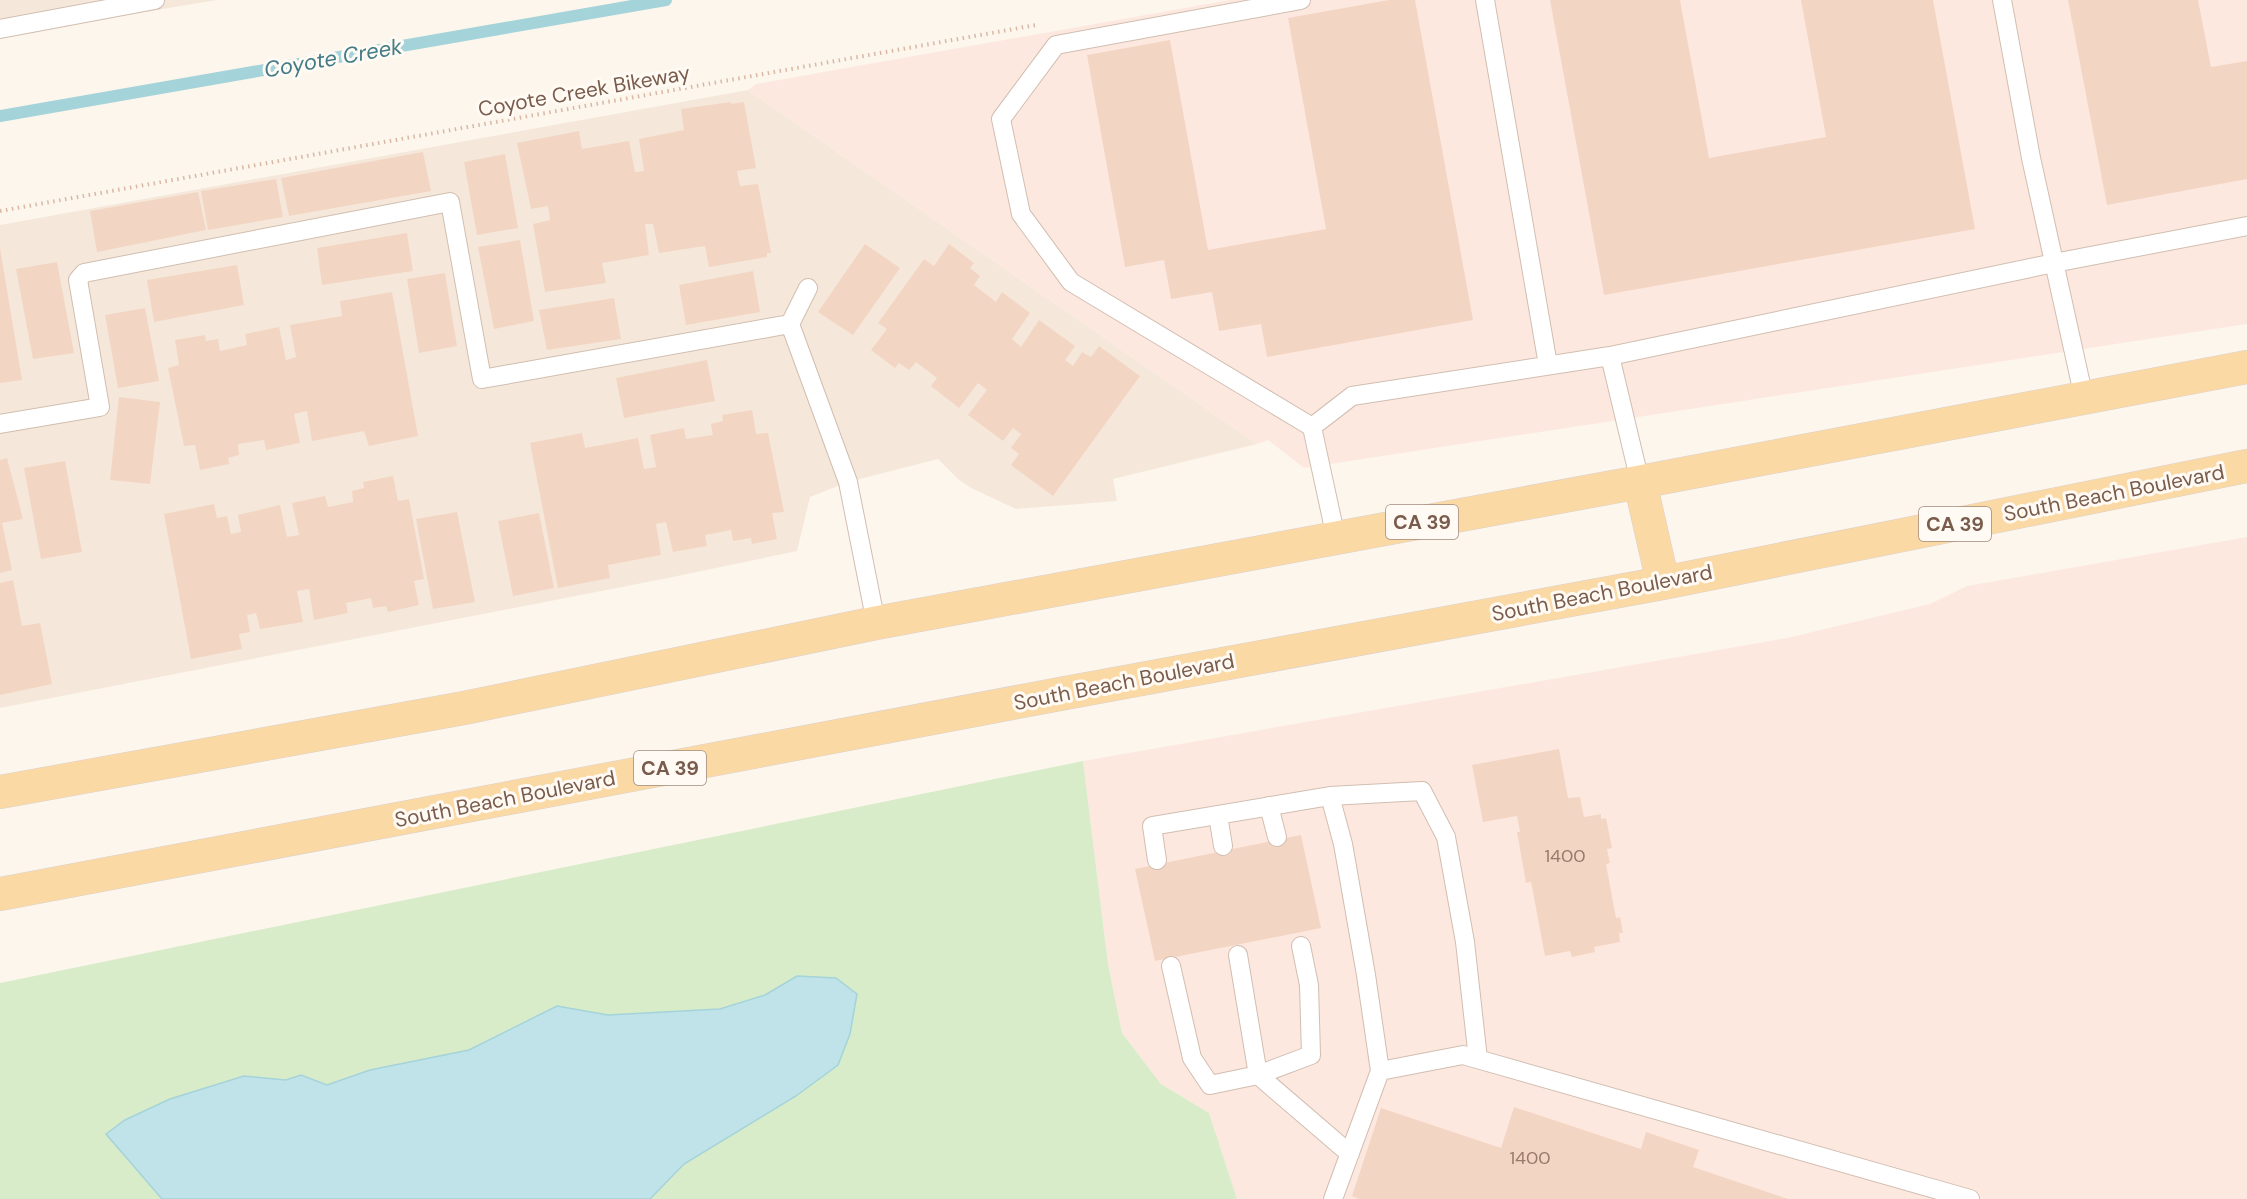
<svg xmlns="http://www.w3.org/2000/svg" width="2247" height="1199" font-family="'DM Sans',sans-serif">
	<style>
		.residential { fill: #f5e8da }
		.commercial { fill: #fde8e0 }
		.green { fill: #d8ecc9 }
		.water { fill: #bfe3e8; stroke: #a5d3da; stroke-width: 1.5 }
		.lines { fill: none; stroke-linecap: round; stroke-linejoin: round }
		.stream { stroke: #a5d3da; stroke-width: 12 }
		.building { fill: #f3d5c3 }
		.lane-casing { stroke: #d1beb0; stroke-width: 20 }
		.primary-casing { stroke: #dad1cd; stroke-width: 34 }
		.path { stroke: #d9b8a5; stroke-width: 4; stroke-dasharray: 1.5 4.5; stroke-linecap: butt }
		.lane { stroke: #fff; stroke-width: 18 }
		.primary { stroke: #fbd9a5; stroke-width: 33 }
		.labels { text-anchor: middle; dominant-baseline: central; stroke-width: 6; stroke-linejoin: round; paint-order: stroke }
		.number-label { font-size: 18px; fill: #987a6a }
		.shield { fill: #fffaf3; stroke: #a28b7f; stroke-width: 1.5 }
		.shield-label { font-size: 20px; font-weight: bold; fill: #7a5c4d }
		.street-label { font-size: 21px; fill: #7a5c4d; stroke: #fffaf3 }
		.water-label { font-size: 22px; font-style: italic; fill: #437c86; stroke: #fffaf3 }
	</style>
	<rect width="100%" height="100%" fill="#fdf6ec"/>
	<path class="residential" d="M0,0H217L0,36Z
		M748,90L1257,444L1113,479L1117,501L1016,509L971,488L958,479L938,459L848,482L810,497L797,551L668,578L0,708V225Z"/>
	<path class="commercial" d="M1230,0H2247V324L1304,468L1268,440L1257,444L748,90L756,84Z
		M2247,537V1199H1237L1209,1113L1161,1084L1122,1033L1108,964L1083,761L1787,638L1930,604L1967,586Z"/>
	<path class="green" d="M1083,761L1108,964L1122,1033L1161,1084L1209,1113L1237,1199H0V983Z"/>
	<path class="water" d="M797,976L836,978L857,994L850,1034L838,1065L796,1096L684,1164L650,1199H162L106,1134L125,1120L170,1099L244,1076L286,1080L301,1075L327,1085L370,1070L469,1050L557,1006L608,1015L720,1009L765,995Z"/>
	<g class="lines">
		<path class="stream" d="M0,116L666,0"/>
	</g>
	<path class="building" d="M1389,0H1415L1473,320L1267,357L1261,324L1219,331L1212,292L1171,299L1164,260L1125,267L1087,55L1170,40L1208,250L1326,229L1288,18Z
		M1550,0H1680L1709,158L1826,137L1801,0H1933L1975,229L1604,295Z
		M2068,0H2198L2211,67L2247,61V179L2107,205Z
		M731,102V104L744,102L756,168L737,171L740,186L758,184L771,253H767V257L709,267L705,246L659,253L653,224H645L649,255L602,263L606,283L545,292L533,224L550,220L548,206L531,209L517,143L579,131L582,149L629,141L635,172L644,171L639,139L684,130L681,109Z
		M423,152L431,191L289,216L281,178Z
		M505,154L518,228L477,235L464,162Z
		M276,179L283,217L208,230L201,191Z
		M198,192L206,230L97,252L90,211Z
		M407,233L413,271L322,285L317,248Z
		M520,240L534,321L494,329L478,247Z
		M865,244L900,268L853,335L818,312Z
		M949,244L974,263L970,268L980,276L974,285L996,302L1002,292L1030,313L1012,339L1021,347L1039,320L1075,346L1065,360L1073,366L1082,352L1091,357L1099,346L1140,376L1053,496L1011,465L1019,454L1011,448L1021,434L1013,428L1003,441L968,415L987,390L978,383L959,408L931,386L937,378L916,362L909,370L899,363L895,368L871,350L887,329L878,323L924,259L934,266Z
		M0,248L22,380L0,383Z
		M57,262L74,353L33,359L16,269Z
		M237,265L244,305L154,322L147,280Z
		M753,271L760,312L686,325L679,285Z
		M445,273L457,346L419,353L407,279Z
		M392,292L418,436L369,446L364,431L312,441L307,411L294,414L300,443L266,450L264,440L238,444L239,455L228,458L229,464L200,470L195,445L184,446L168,368L179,365L175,340L205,335L206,341L218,339L220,351L247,345L245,334L279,327L286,360L296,357L290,325L342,316L340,301Z
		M614,298L621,339L547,350L539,310Z
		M145,308L159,381L118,388L105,315Z
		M707,360L715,401L624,418L616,378Z
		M119,397L160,402L150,484L110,480Z
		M752,410L756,434L768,433L784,512L772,513L777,539L752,544L751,538L733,541L731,530L705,535L707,546L673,552L666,522L656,524L661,555L608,565L610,578L558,588L530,443L582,433L585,448L638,438L644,469L656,467L650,435L684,428L686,439L713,435L711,424L723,421L722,415Z
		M7,458L23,519L2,523L12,570L0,573V460Z
		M65,461L82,552L41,559L24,468Z
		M393,476L398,501L409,499L424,579L414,581L419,605L388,612L386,606L373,608L371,598L346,603L348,613L314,620L309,589L297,591L303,622L260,629L256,613L247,615L250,632L239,634L242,649L191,659L164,514L214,504L217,518L227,516L231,534L241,532L238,515L280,505L287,537L299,535L292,503L325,496L328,507L353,502L352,491L364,488L363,482Z
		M457,512L475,602L433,609L416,519Z
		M539,513L554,588L513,596L498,521Z
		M13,580L22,626L40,623L52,684L0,695V583Z
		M1559,749L1568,798L1580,797L1584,817L1601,814V819L1606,818L1612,848L1607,849L1610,863L1606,864L1616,918L1620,917L1623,933H1619L1620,942L1594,947L1595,952L1572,957L1570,951L1545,956L1531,882L1526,883L1517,832H1520L1517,816L1483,822L1472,765Z
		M1301,835L1321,928L1155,961L1135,869Z
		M1514,1107L1641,1149L1646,1132L1699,1150L1693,1167L1788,1199H1359L1352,1196L1381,1108L1501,1148Z"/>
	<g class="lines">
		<g class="lane-casing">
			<path id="lane" d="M1301,0L1056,45L1001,119L1021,214L1071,282L1312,427L1336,538
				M1485,0L1548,365
				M2002,0L2031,158L2084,398
				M0,29L155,0
				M790,324L848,482L876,623
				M1610,356L1640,482
				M0,424L100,407L78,280L84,273L450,202L482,379L790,324L808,288
				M1312,427L1352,396L1610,356L2054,263L2247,226
				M1330,796L1343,844L1366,975L1380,1071L1333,1199
				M1269,806L1277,837
				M1218,815L1223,846
				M1157,860L1152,826L1330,796L1422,791L1446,837L1465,942L1478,1059
				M1238,955L1258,1075L1350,1154
				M1171,966L1192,1058L1210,1085L1258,1075L1311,1055L1309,985L1301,946
				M1380,1071L1463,1055L1970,1199"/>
		</g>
		<g class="primary-casing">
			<path id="primary" d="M1640,482L1663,583
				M0,792L464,708L876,623L1640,482L2247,367
				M0,894L1060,694L1663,583L2247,466"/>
		</g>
		<path class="path" d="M0,211L1036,25"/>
		<use href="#lane" class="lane"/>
		<use href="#primary" class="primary"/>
	</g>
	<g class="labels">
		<g class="number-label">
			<text x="1565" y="856">1400</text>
			<text x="1530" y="1158">1400</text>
		</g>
		<g class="shield">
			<rect x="1386" y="505" width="72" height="34" rx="4.5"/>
			<rect x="1919" y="507" width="72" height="34" rx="4.5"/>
			<rect x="634" y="751" width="72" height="34" rx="4.5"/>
		</g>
		<g class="shield-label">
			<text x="1422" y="522">CA 39</text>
			<text x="1955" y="524">CA 39</text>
			<text x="670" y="768">CA 39</text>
		</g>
		<g class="street-label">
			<text transform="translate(584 91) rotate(-10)">Coyote Creek Bikeway</text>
			<text transform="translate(2114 493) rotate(-11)">South Beach Boulevard</text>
			<text transform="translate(1602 593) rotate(-11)">South Beach Boulevard</text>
			<text transform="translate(1124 682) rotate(-11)">South Beach Boulevard</text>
			<text transform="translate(505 799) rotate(-11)">South Beach Boulevard</text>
		</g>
		<g class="water-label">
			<text transform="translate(333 58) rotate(-10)">Coyote Creek</text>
		</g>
	</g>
</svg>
